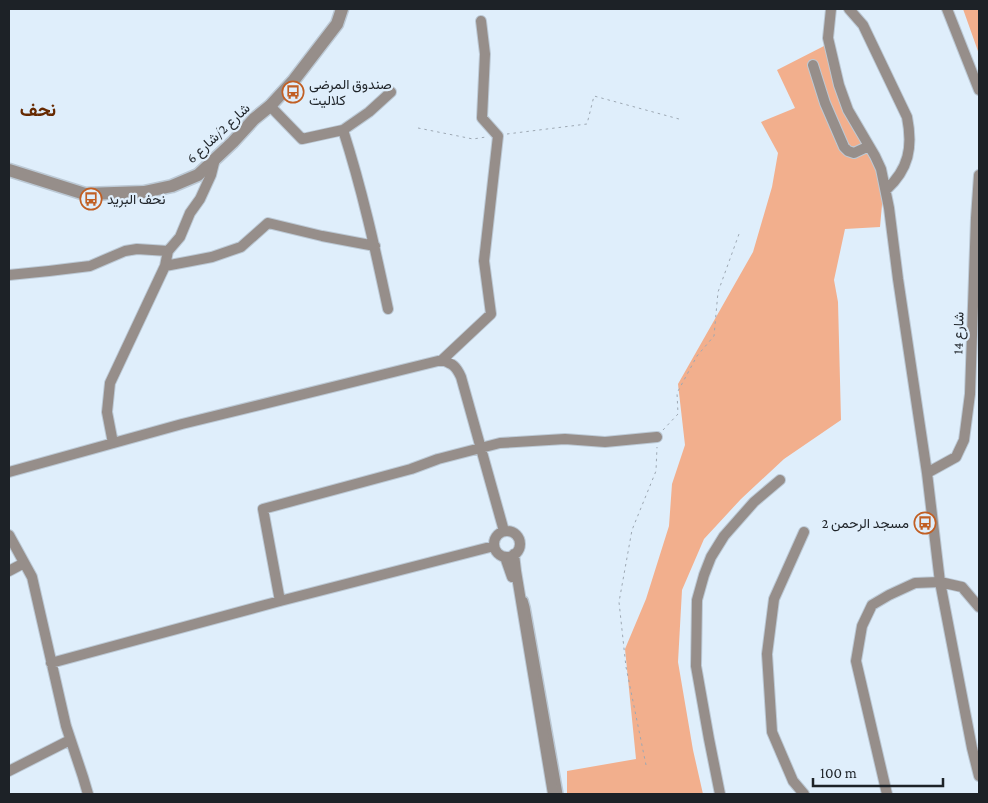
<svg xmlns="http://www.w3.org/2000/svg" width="988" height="803" font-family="'Crimson Pro',Vazirmatn,serif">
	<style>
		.green { fill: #f2af8d }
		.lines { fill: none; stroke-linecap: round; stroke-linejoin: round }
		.service-casing { stroke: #bcc9d5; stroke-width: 8 }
		.minor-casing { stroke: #bcc9d5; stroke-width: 12 }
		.tertiary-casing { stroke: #bcc9d5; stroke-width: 15 }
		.path { stroke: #9da8b3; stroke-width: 1; stroke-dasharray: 2.5 4; stroke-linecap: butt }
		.service { stroke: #968e8a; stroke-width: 5 }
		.minor { stroke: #968e8a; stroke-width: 10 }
		.tertiary { stroke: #968e8a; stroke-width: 12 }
		.labels { text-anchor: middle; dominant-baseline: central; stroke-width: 4.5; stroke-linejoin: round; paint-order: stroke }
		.poi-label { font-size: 14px; fill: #1d2227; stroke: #dfeefb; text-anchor: start }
		.street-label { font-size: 14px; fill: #1d2227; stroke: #dfeefb }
		.district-label { font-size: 19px; font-weight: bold; fill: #662900; stroke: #dfeefb }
	</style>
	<rect width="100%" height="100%" fill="#dfeefb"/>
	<path class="green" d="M963,9H979V54Z
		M824,46L852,109L885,171L880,227L845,229L834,280L838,302L841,420L784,459L741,499L704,539L682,590L678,662L693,750L703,794H567V771L636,759L625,649L646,599L669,526L672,484L685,445L678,384L753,252L772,187L778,153L761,122L795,108L777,70Z"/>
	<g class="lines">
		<g class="service-casing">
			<path id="service" d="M525,600L527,607L560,794"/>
		</g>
		<g class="minor-casing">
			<path id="minor" d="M831,9L828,38L839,85L848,110L875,156L881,169L889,208L898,279L927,473L940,582L972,748L979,776
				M849,9L863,25L907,117C913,147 909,169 886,190
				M947,9L979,90
				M813,65L825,103L844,147L848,151L854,153L869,146
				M270,106L302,139L343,130L369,112L391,92
				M343,130C362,189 375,248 388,309
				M165,266L212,257L241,247L268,223L322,236L375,246
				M9,275L49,271L90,266L125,251L137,249L168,251
				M442,360L491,314L484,261L498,136L482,118L485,54L481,21
				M113,443L107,412L110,383L165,266L168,251L180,237L190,213L200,199L211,175L215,159
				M9,472L182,424L442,360C453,364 456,366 461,377L504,531
				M927,473L956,457L964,440L970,394L976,218L979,175
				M494 544a13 13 0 1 1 26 0a13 13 0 1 1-26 0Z
				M804,532L774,599L767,654L772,732L793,781L804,794
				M9,535L32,577L66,726L83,777L88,794
				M514,554L516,571L553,794
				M505,557L512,577
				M9,571L24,563
				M280,601L263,509L411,469L438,459L500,443L565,439L605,442L657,437
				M51,663L280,601L494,546
				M9,771L70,740
				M720,794L709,739L696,666L697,600L704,575L711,557L724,536L754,502L780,480
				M887,794L856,661L862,626L872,605L889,595L915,583L940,582L962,587L979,607"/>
		</g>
		<g class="tertiary-casing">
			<path id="tertiary" d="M9,170L85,194L144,192L172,186L198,175L233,142L254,119L270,106L294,80L337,24L342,9"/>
		</g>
		<path class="path" d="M418,128L473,139L486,137
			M507,134L587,124L594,96L679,119
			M663,430L678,414L677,393L697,356L714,336L718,292L739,234
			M646,765L626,667L619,602L632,530L656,471L657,447"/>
		<use href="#service" class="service"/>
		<use href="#minor" class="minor"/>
		<use href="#tertiary" class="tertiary"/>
	</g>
	<defs>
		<g id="bus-ring" transform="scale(1.125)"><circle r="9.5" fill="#dfeefb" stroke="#c15f24" stroke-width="1.5"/><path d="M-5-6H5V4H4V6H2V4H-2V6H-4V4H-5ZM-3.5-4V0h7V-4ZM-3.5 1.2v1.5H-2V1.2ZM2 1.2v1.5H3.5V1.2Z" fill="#c15f24"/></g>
	</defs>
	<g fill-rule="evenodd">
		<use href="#bus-ring" x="293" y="92"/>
		<use href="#bus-ring" x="91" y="199"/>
		<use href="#bus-ring" x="925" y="523"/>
	</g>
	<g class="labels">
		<g class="poi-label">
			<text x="309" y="84">صندوق المرضى<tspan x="309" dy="16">كلاليت</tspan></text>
			<text x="107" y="199">نحف البريد</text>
			<text x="909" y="523" text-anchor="end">مسجد الرحمن 2</text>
		</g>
		<g class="street-label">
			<text transform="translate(218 133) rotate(-43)">شارع 2/شارع 6</text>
			<text transform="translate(958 333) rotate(-88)">شارع 14</text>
		</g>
		<g class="district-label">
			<text x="38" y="109">نحف</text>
		</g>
	</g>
	<rect width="988" height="803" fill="none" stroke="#1d2227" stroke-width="20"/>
	<path d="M813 778v8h130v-8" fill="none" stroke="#1d2227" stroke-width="2.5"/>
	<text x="820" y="778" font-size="15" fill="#1d2227" stroke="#dfeefb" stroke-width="4" paint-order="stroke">100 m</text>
</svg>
